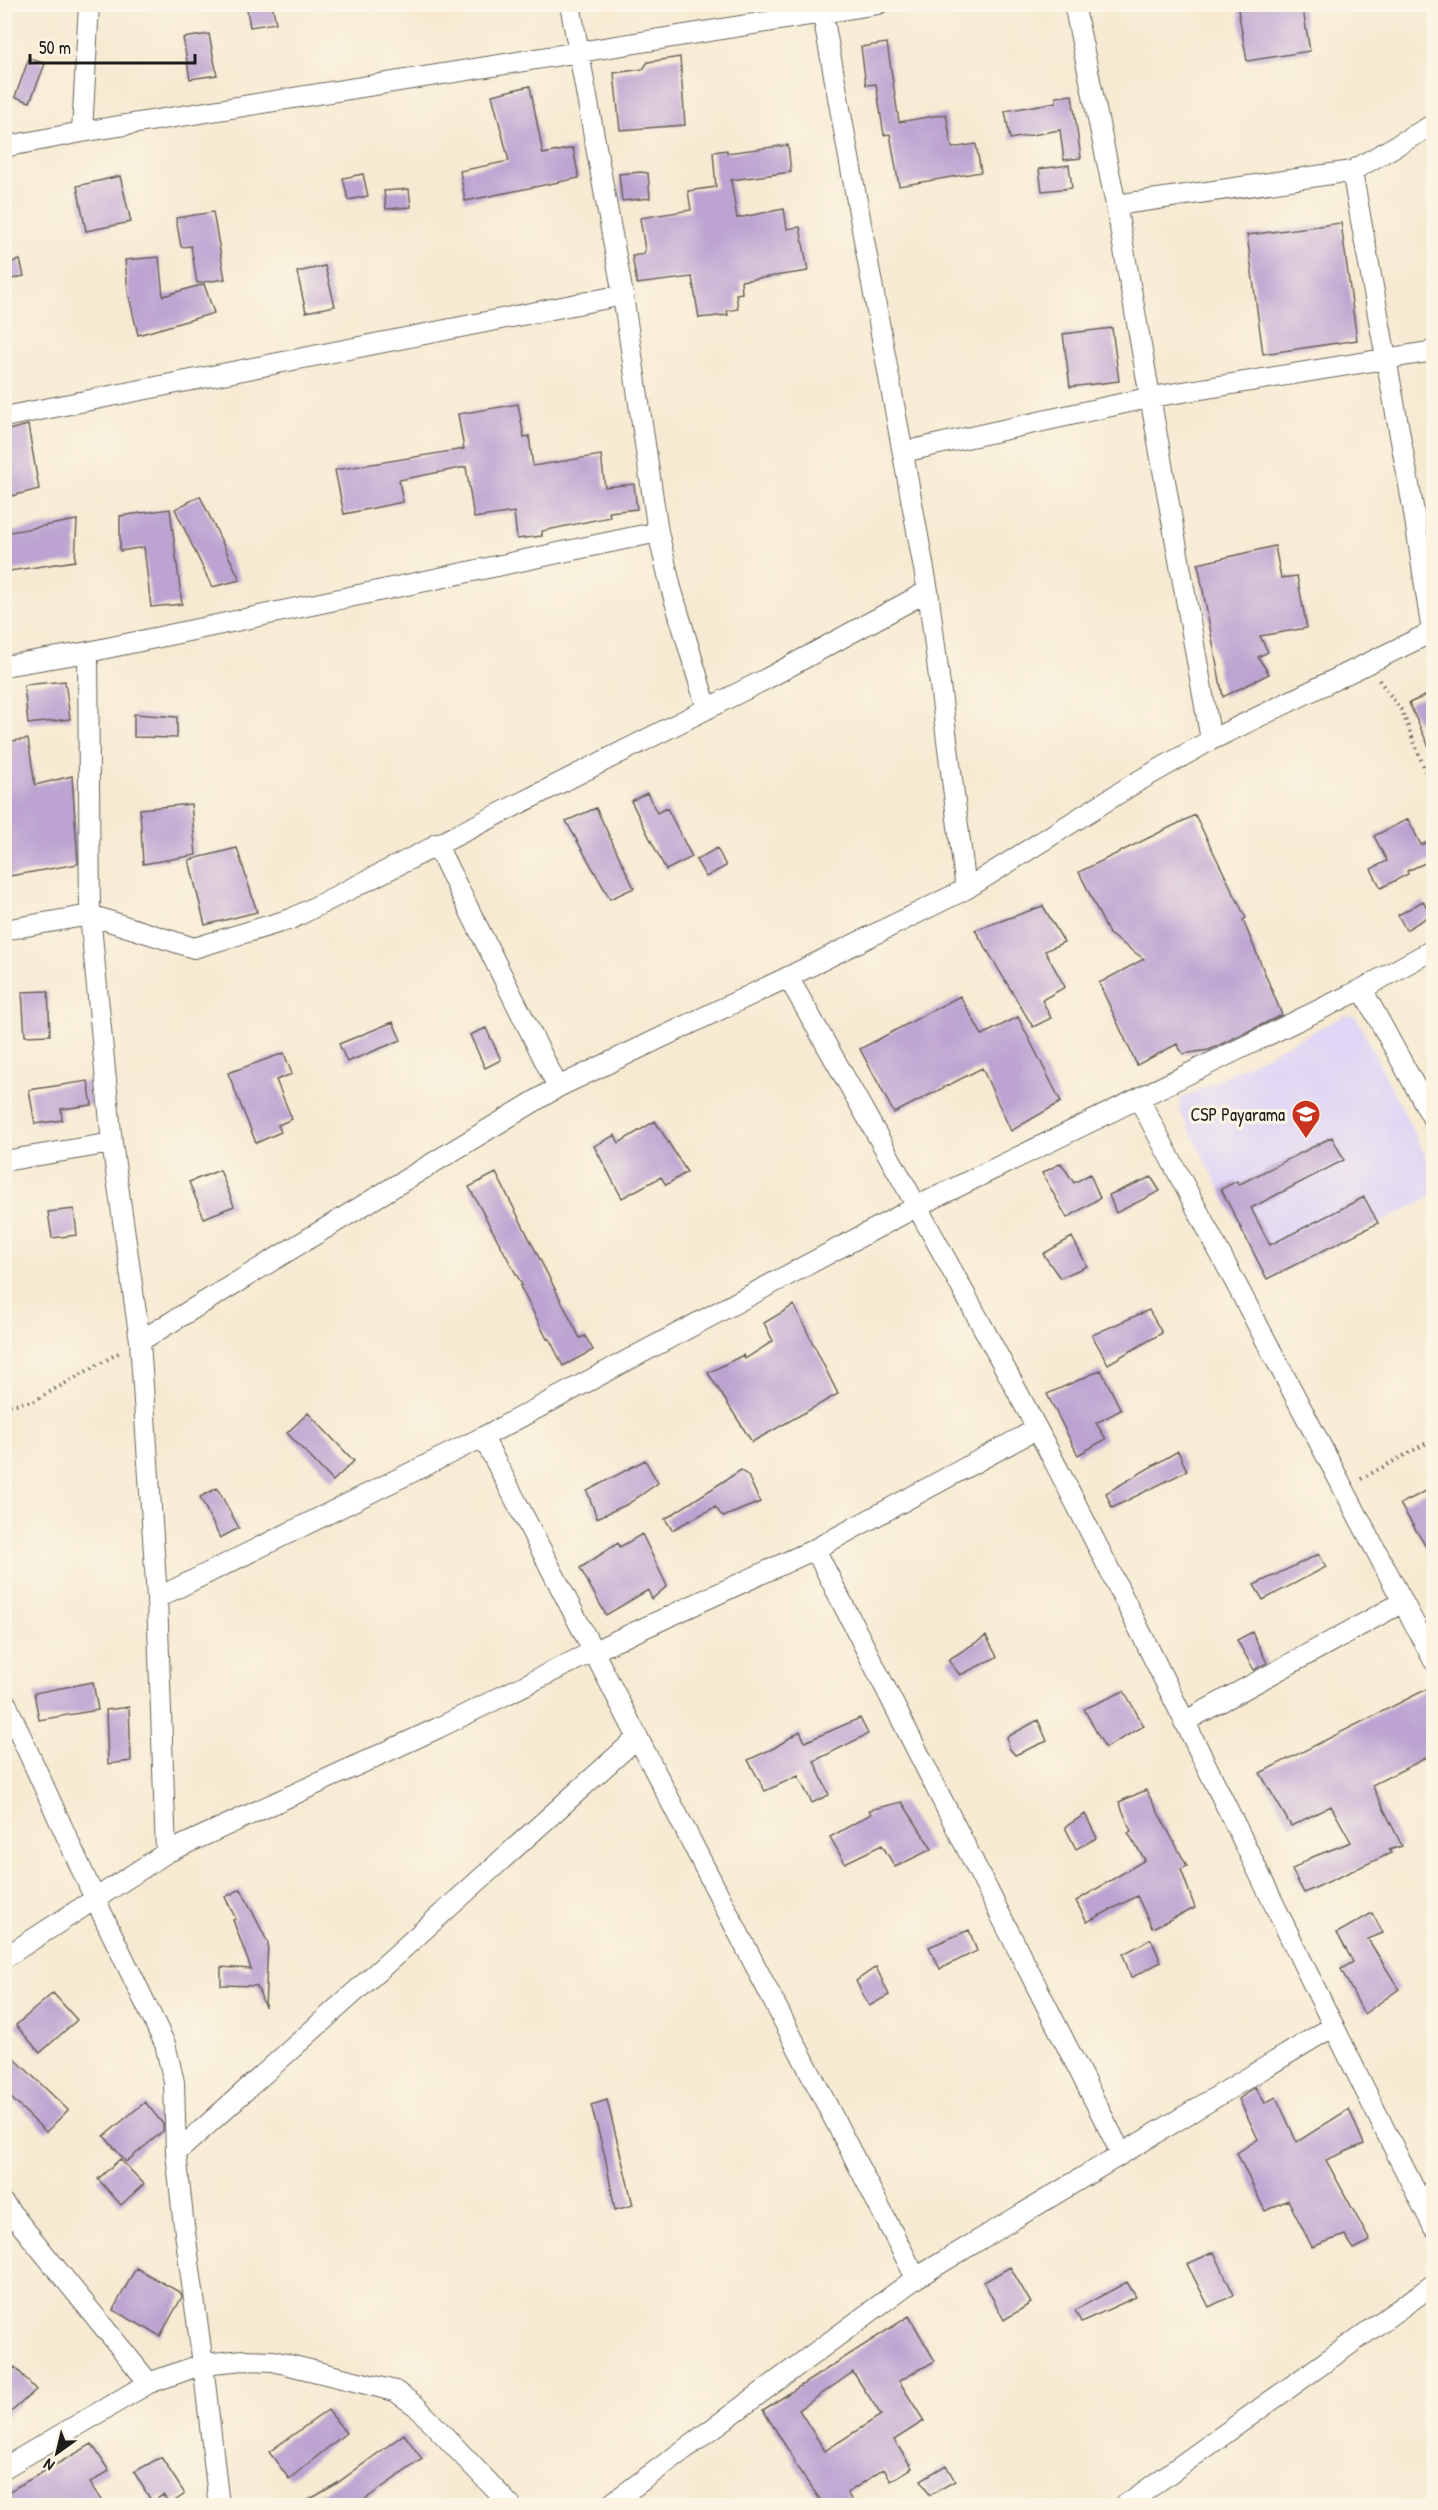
<svg xmlns="http://www.w3.org/2000/svg" width="1438" height="2510" font-family="'Patrick Hand',sans-serif">
	<style>
		.built { fill: #dfd5f5 }
		.building { fill: #bca3d1; fill-rule: evenodd }
		.lines { fill: none; stroke-linecap: round; stroke-linejoin: round }
		.street-casing { stroke: #68645c; stroke-width: 22 }
		.path { stroke: #68645c; stroke-width: 4; stroke-dasharray: 1.5 4.5; stroke-linecap: butt }
		.street { stroke: #fff; stroke-width: 20 }
		.labels { text-anchor: middle; dominant-baseline: central; stroke-width: 6; stroke-linejoin: round; paint-order: stroke }
		.poi-label { font-size: 18px; fill: #1c1c1c; stroke: #fcf5e5; text-anchor: end }
	</style>
	<rect width="100%" height="100%" fill="#fcf5e5"/>
	<filter id="ink" filterUnits="userSpaceOnUse"><feTurbulence type="fractalNoise" baseFrequency=".0167" numOctaves="2"/><feDisplacementMap in="SourceGraphic" scale="12" xChannelSelector="R" yChannelSelector="G"/><feConvolveMatrix kernelMatrix="1 2 1 2 8 2 1 2 1" color-interpolation-filters="sRGB"/></filter>
	<filter id="wash" filterUnits="userSpaceOnUse"><feTurbulence type="fractalNoise" baseFrequency=".008" numOctaves="4" result="noise"/><feDisplacementMap in="SourceGraphic" scale="24" xChannelSelector="R" yChannelSelector="G"/><feGaussianBlur stdDeviation="1.35" result="paint"/><feColorMatrix in="noise" values="0 0 0 0 0 0 0 0 0 0 0 0 0 0 0 0 0 1.4 0 .05"/><feComposite in="paint" operator="in"/></filter>
	<g filter="url(#wash)">
		<rect width="100%" height="100%" fill="#f6ead2"/>
		<path class="built" d="M1346,1015L1356,1017L1433,1171V1196L1267,1280L1179,1110L1180,1099Z"/>
		<g id="blocks">
			<path class="building" d="M246,4H272L276,23L250,27Z
				M1237,4H1302L1310,51L1247,61Z
				M209,34L217,75L190,79L183,38Z
				M887,43L899,122L946,114L952,148L976,144L981,172L899,186L890,134L884,135L876,84L866,85L861,47Z
				M680,57L685,125L620,130L614,73L643,69L648,62Z
				M29,58L45,64L30,102L15,97Z
				M530,86L543,154L573,148L579,178L465,201L460,171L509,161L492,95Z
				M1072,95L1081,158L1064,160L1060,130L1010,139L1005,111L1056,102V97Z
				M788,145L791,172L731,180L737,218L784,209L787,229L800,227L808,271L741,281L742,293L736,294L738,309L727,311L728,315L699,318L692,277L637,284L632,256L644,254L645,250L640,218L691,210L688,191L716,187L713,152L727,150V153Z
				M1069,165L1072,188L1042,191L1039,169Z
				M641,172L648,173L650,198L622,201L619,174Z
				M363,174L368,196L348,200L343,178Z
				M120,176L131,222L86,231L77,186Z
				M409,189L411,207L386,209L384,191Z
				M213,212L225,279L197,283L191,246L181,247L176,218Z
				M1341,223L1357,340L1263,354L1247,235Z
				M159,257L163,296L204,284L214,313L138,335L128,292L125,260Z
				M20,260L24,276L4,281V264Z
				M325,266L335,306L306,312L297,272Z
				M1112,328L1119,381L1070,387L1063,334Z
				M518,404L524,437L529,436L533,466L601,455L605,487L634,484L637,509L609,512L610,517L542,531V536L517,539L514,512L474,518L466,467L399,480L403,502L344,514L335,470L464,449L458,414Z
				M28,425L39,489L4,498V431Z
				M200,496L240,580L212,587L175,509Z
				M170,509L182,604L151,607L144,547L120,551V516Z
				M77,520L75,561L10,571L4,533Z
				M1275,546L1281,578L1297,576L1307,628L1260,636L1268,652L1258,657L1269,674L1223,697L1198,564Z
				M65,681L70,719L28,724L24,685Z
				M1434,692V758L1409,703Z
				M134,714L177,717V738L134,737Z
				M28,739L35,785L72,776L78,864L4,877V742Z
				M647,793L657,813L667,808L692,857L666,870L631,801Z
				M191,804L196,855L143,864L140,809Z
				M596,808L634,888L610,899L566,821Z
				M1195,815L1246,918L1243,920L1282,1015L1209,1050L1183,1054L1177,1044L1137,1065L1099,983L1144,959L1109,934L1079,872Z
				M1408,819L1421,845L1428,842L1434,859L1407,871L1408,874L1381,888L1371,869L1387,861L1374,836Z
				M237,848L257,912L205,925L189,860Z
				M717,848L726,866L706,877L696,860Z
				M1423,901L1431,915L1406,930L1398,915Z
				M1043,906L1064,942L1045,951L1065,987L1042,1000L1051,1018L1033,1027L975,930Z
				M48,991L50,1035L25,1036L22,992Z
				M960,996L982,1035L1018,1017L1061,1102L1011,1131L982,1068L894,1113L860,1049Z
				M393,1022L401,1040L347,1062L339,1044Z
				M486,1028L501,1060L485,1068L470,1035Z
				M284,1053L292,1074L276,1080L292,1119L278,1125L281,1132L256,1143L228,1073Z
				M88,1081L92,1105L61,1109L62,1120L35,1124L29,1090Z
				M655,1121L687,1172L666,1185L661,1177L622,1198L594,1146L615,1135L619,1143Z
				M1332,1137L1344,1160L1251,1208L1270,1245L1364,1197L1378,1223L1267,1279L1221,1189L1237,1181L1238,1185Z
				M1061,1163L1074,1183L1090,1174L1100,1198L1067,1218L1042,1173Z
				M220,1170L234,1206L204,1218L189,1182Z
				M496,1173L580,1338L585,1336L593,1350L563,1366L549,1338L547,1339L520,1286L522,1285L469,1187Z
				M1151,1177L1160,1191L1116,1213L1109,1195Z
				M74,1209L77,1235L52,1238L48,1212Z
				M1072,1237L1087,1266L1060,1278L1043,1254Z
				M794,1305L838,1394L752,1442L708,1373L743,1355L745,1359L773,1341L764,1323Z
				M1149,1310L1162,1333L1108,1364L1092,1335Z
				M1101,1370L1121,1410L1096,1423L1106,1439L1078,1455L1047,1394Z
				M308,1413L354,1461L333,1481L287,1433Z
				M1178,1451L1187,1471L1112,1508L1106,1493Z
				M645,1460L658,1483L628,1504L597,1518L587,1491Z
				M741,1470L748,1476L760,1502L723,1517L715,1507L672,1530L665,1519Z
				M1434,1487V1560L1400,1504Z
				M217,1488L239,1528L220,1538L200,1497Z
				M642,1534L667,1586L652,1599L648,1590L606,1615L580,1568L618,1543L620,1547Z
				M1319,1554L1326,1567L1263,1600L1254,1585Z
				M1252,1632L1267,1663L1254,1670L1237,1640Z
				M986,1636L997,1657L960,1675L948,1660Z
				M93,1682L98,1710L39,1720L34,1693Z
				M1427,1689L1434,1703V1754L1372,1785L1402,1846L1389,1850L1391,1853L1304,1893L1292,1870L1310,1858L1351,1842L1331,1806L1291,1826L1260,1773Z
				M1124,1691L1144,1726L1105,1748L1084,1709Z
				M129,1707L131,1761L108,1764L106,1710Z
				M860,1718L868,1734L814,1761L829,1795L812,1803L798,1776L765,1791L748,1760L774,1748L800,1731L805,1742Z
				M1038,1720L1047,1741L1015,1755L1009,1748L1007,1737Z
				M1146,1790L1187,1866L1181,1869L1195,1908L1152,1928L1137,1896L1087,1922L1076,1901L1145,1860L1128,1833L1131,1831L1119,1802Z
				M902,1802L932,1849L895,1867L882,1845L845,1863L830,1837L871,1814L869,1810Z
				M1085,1814L1097,1838L1076,1849L1065,1827Z
				M241,1889L268,1943L265,2007L257,1986L221,1985V1967L251,1969L233,1920L236,1919L225,1897Z
				M1372,1913L1383,1933L1368,1939L1399,1989L1364,2014L1341,1969L1353,1962L1337,1933Z
				M969,1930L977,1951L940,1969L929,1947Z
				M1151,1939L1161,1962L1131,1978L1123,1954Z
				M876,1967L889,1995L869,2006L856,1981Z
				M53,1993L77,2020L40,2053L16,2025Z
				M15,2059L68,2110L46,2132L4,2091V2069Z
				M1255,2087L1265,2103L1276,2097L1297,2142L1349,2109L1364,2144L1326,2160L1370,2241L1354,2249L1345,2235L1312,2247L1288,2200L1265,2211L1237,2153L1258,2139L1239,2099Z
				M607,2100L633,2205L615,2210L605,2156L591,2105Z
				M145,2102L163,2124V2131L126,2162L104,2136Z
				M120,2159L144,2184L121,2205L98,2179Z
				M1214,2252L1234,2295L1209,2307L1187,2264Z
				M1010,2267L1031,2303L1004,2320L984,2282Z
				M136,2268L181,2293L182,2297L160,2336L113,2310Z
				M1127,2282L1136,2297L1081,2322L1075,2310Z
				M909,2316L935,2361L899,2381L924,2421L894,2440L912,2468L891,2481L884,2469L847,2493L855,2505H824L793,2462L795,2461L763,2410ZM853,2372L881,2415L825,2451L799,2410Z
				M15,2367L36,2390L4,2418V2377Z
				M328,2410L346,2433L289,2479L269,2452Z
				M404,2434L422,2459L357,2505H300L336,2484Z
				M92,2444L109,2471L90,2483L104,2505H14L6,2493Z
				M161,2457L185,2494L170,2504L163,2495L152,2502L134,2472Z
				M946,2465L955,2481L930,2495L921,2480Z"/>
		</g>
	</g>
	<g filter="url(#ink)">
		<use href="#blocks" fill-opacity="0" stroke="#68645c" stroke-width="1.5"/>
		<g class="lines">
			<g class="street-casing">
				<path id="street" d="M570,4L623,295L658,532L671,588L707,709
					M821,4L928,591L966,889
					M1074,4L1116,205L1211,740
					M82,132L89,4
					M4,147L82,132L878,4
					M1116,205L1352,171
					M4,417L623,295
					M903,452L1152,397L1434,351
					M1432,632L1413,507L1352,171L1434,124
					M88,652L90,915L112,1143L140,1341L157,1598L166,1853
					M4,666L88,652L658,532
					M436,844L558,1087
					M4,930L90,915L194,948L291,919L766,679L928,591
					M788,977C902,1178 1015,1380 1118,1587C1225,1800 1326,2015 1434,2228
					M1362,989L1434,1121
					M1139,1099L1434,1661
					M4,1161L112,1143
					M140,1341L558,1087L788,977L966,889L1135,783L1211,740L1434,631
					M483,1437L916,2278
					M815,1549L1121,2153
					M157,1598L483,1437L918,1206L1362,989L1434,949
					M4,1699L95,1899L165,2044L174,2082L176,2153L183,2218L203,2364L244,2360L273,2361L395,2391L416,2406L511,2506
					M1184,1722L1403,1602
					M4,1958L166,1853L438,1728L594,1651L815,1549L1035,1430
					M176,2153L638,1737
					M4,2204L149,2383
					M4,2468L149,2383L203,2364L219,2506
					M608,2506L916,2278L1332,2027
					M1124,2506L1434,2284"/>
			</g>
			<path class="path" d="M1379,680L1402,711L1434,793
				M4,1406L34,1401L122,1351
				M1361,1479L1434,1439"/>
			<use href="#street" class="street"/>
		</g>
	</g>
	<defs>
		<g id="school-pin" transform="scale(1.5)"><path d="M0 17L-7.5 6A9.5 9.5 0 1 1 7.5 6Z" fill="#c8321e" stroke="#fcf5e5"/><path d="M0-5L7-2L0 1L-7-2ZM-4 1L0 2.5L4 1V4Q0 6-4 4Z" fill="#fff"/></g>
	</defs>
	<g fill-rule="evenodd">
		<use href="#school-pin" x="1306" y="1114"/>
	</g>
	<g class="labels">
		<g class="poi-label">
			<text x="1285" y="1114">CSP Payarama</text>
		</g>
	</g>
	<rect width="1438" height="2510" fill="none" stroke="#fcf5e5" stroke-width="24"/>
	<g transform="translate(57 2453) rotate(214)" stroke="#fcf5e5" stroke-width="4.5" paint-order="stroke">
	<path d="M0-4.5L10 22L0 15L-10 22Z" fill="#1c1c1c"/>
	<text y="-9" font-size="16" font-weight="bold" text-anchor="middle" fill="#1c1c1c">N</text>
	</g>
	<path d="M30 54v9h165v-9" fill="none" stroke="#1c1c1c" stroke-width="3"/>
	<text x="39" y="54" font-size="18" fill="#1c1c1c" stroke="#fcf5e5" stroke-width="4.5" paint-order="stroke">50 m</text>
</svg>
